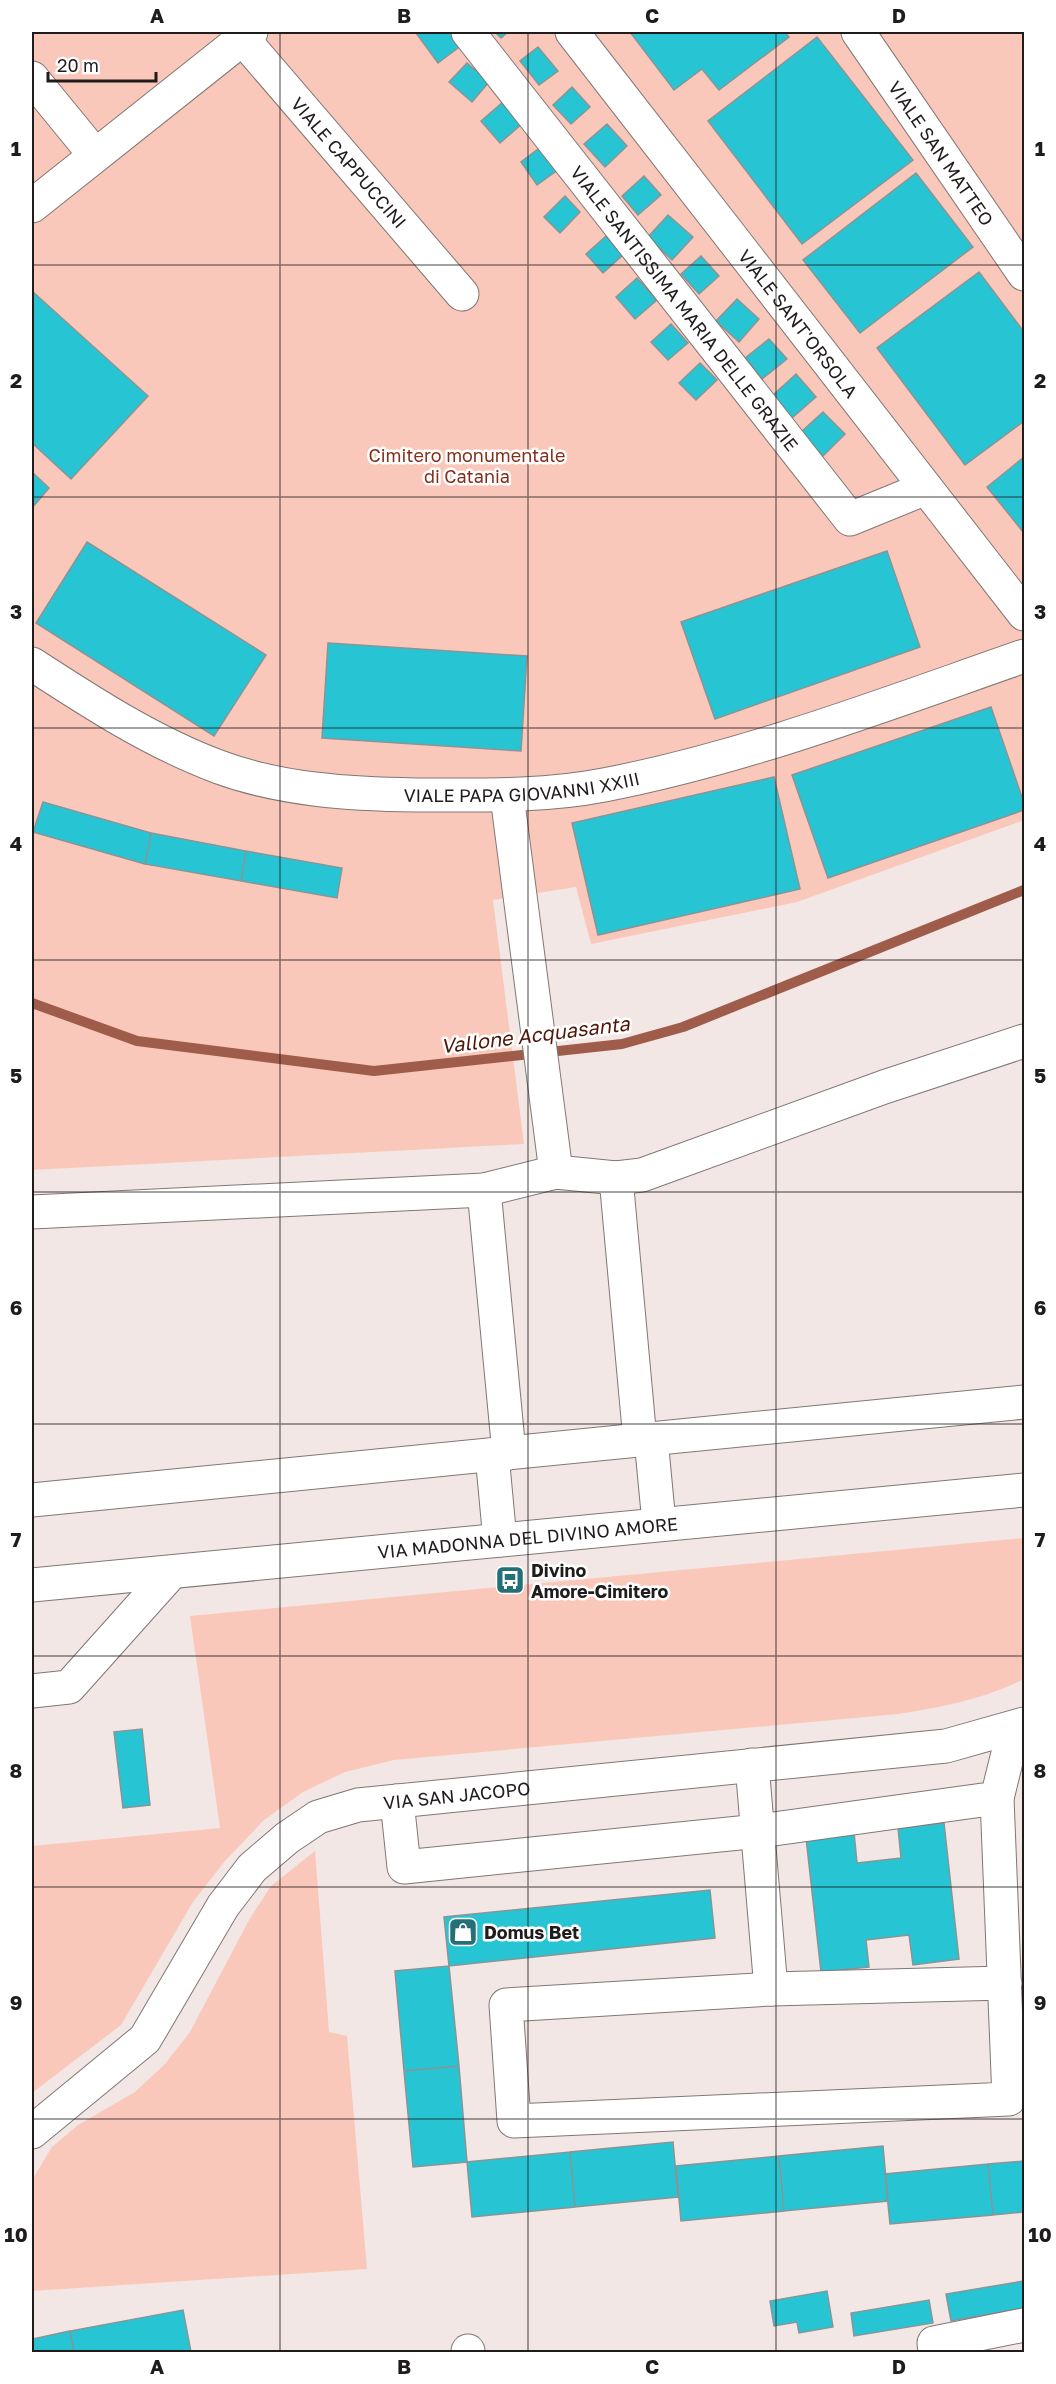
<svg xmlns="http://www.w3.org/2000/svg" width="1056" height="2384" font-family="'Golos Text',sans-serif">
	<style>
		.green { fill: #fac8ba }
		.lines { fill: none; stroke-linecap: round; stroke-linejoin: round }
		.stream { stroke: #9f5c4b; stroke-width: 10 }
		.building { fill: #27c5d4; stroke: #8a9495; stroke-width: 1.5 }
		.minor-casing { stroke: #807774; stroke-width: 35 }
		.major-casing { stroke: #807774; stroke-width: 35 }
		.minor { stroke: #fff; stroke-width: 33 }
		.major { stroke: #fff; stroke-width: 33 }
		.grid { fill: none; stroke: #201c1b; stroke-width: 1.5; stroke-opacity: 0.55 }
		.labels { text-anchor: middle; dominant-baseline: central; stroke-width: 5; stroke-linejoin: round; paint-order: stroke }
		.street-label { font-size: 18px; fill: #201c1b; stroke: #fff }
		.park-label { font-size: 18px; fill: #842f1a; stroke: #fff }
		.poi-label { font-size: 18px; font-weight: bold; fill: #201c1b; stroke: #fff; text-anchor: start }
		.water-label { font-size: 20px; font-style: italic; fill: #511607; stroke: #fff }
		.neatline { fill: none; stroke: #201c1b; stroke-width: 2 }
		.grid-label { font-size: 20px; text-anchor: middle; font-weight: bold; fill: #201c1b }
	</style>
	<rect width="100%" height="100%" fill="#f2e7e5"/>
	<path class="green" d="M32,32H1024V820L797,902L591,944L576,887L493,900L524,1144L32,1170Z
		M1024,1538V1679C984,1699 942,1707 898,1714L394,1760L345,1772L303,1792L264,1820L225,1861L193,1902L121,2025L32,2093V1846L220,1828L190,1616Z
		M315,1851L329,2032L347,2036L367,2269L32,2291V2180L52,2147L78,2125L135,2092L165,2064L190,2032L249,1920L271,1886Z"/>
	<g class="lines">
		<path class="stream" d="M32,1003L137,1041L374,1071L622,1044L683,1027L1024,890"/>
	</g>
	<path class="building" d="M418,32H451L462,45L438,63L416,33Z
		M495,32H508L501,38Z
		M630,32H785L789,37L719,90L702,69L674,90Z
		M817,37L913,160L802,244L708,121Z
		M538,47L558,71L539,85L520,61Z
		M467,63L489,82L472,102L449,82Z
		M572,87L590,107L571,124L553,105Z
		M504,101L523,123L500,143L481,121Z
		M607,124L627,146L605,167L584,144Z
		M542,146L559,169L537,185L521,162Z
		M916,173L973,247L860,333L803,260Z
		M644,176L661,195L638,215L622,196Z
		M565,196L580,212L560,233L544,217Z
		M668,215L693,237L672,260L648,237Z
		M606,236L623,255L603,273L586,254Z
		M701,256L719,276L699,294L681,274Z
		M979,272L1024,332V421L965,465L877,348Z
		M637,278L657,300L635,319L616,297Z
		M32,291L148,396L71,479L32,443Z
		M737,299L759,319L739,342L716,321Z
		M671,324L688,343L668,360L651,342Z
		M769,339L787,359L762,379L745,358Z
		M700,363L717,380L696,400L679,383Z
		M796,374L816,397L792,418L772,396Z
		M823,412L845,434L823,456L800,433Z
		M1024,457V533L987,487Z
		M32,472L49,488L32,508Z
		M87,542L266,655L214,736L36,623Z
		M887,551L920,647L715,719L681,622Z
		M328,643L527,656L521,751L322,738Z
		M991,707L1024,803V810L828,878L792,775Z
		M774,777L800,889L598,935L572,823Z
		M43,802L151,833L145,864L33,832Z
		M151,833L246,851L241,881L145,864Z
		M246,851L342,868L337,898L241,881Z
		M142,1729L150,1805L123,1808L114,1732Z
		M944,1823L959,1959L913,1965L909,1935L866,1940L869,1967L821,1972L806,1838L854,1832L857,1863L901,1858L898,1828Z
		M710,1890L715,1938L449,1966L444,1917Z
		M449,1966L459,2066L404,2071L395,1971Z
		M459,2066L467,2162L413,2167L404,2071Z
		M673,2142L678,2197L575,2207L570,2152Z
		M883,2146L888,2201L784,2211L779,2156Z
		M570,2152L575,2207L472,2217L467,2162Z
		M779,2156L784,2211L681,2221L676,2166Z
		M1024,2161V2212L993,2215L988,2164Z
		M988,2164L993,2215L890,2224L885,2174Z
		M1024,2281V2308L951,2321L946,2294Z
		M827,2291L833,2327L799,2333L797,2322L774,2326L770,2301Z
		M929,2300L933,2323L854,2336L851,2313Z
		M183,2310L191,2352H74L70,2331Z
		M70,2331L74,2352H32V2339Z"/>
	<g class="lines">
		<g class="minor-casing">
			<g id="minor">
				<path id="s1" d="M237,32L462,294"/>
				<path id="s2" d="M468,32L850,519L926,488"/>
				<path id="s3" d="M572,32L1024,614"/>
				<path id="s4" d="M858,32L1024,274"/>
				<path d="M32,78L95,155"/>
				<path d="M32,206L251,32"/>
				<path id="s5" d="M32,664C92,703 152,742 219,767C281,790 351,794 416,795C478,795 542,797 604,785C748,757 886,704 1024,656"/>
				<path d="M507,796L556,1172"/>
				<path d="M616,1178L640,1440"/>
				<path d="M484,1190L509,1453"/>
				<path d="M32,1212L484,1190L556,1172L616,1178L642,1175L884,1087L1024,1041"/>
				<path d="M651,1439L659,1523"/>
				<path d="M492,1455L500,1540"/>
				<path d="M32,1500L1024,1402"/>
				<path d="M32,1691L69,1687L171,1573"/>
				<path d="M752,1765L771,1989"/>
				<path d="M997,1798L1009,2099L514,2121L506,2005L771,1989L1005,1983"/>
				<path d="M397,1801L404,1867L759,1831L997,1798L1014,1729"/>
				<path id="s6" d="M32,2132L145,2039L223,1906L252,1868L287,1838L318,1817L358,1805L946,1746L1024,1724"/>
				<path d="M468,2351V2352"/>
				<path d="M935,2352L934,2343L1024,2325"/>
			</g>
		</g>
		<g class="major-casing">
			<g id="major">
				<path id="s7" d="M32,1585L1024,1490"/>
			</g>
		</g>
		<use href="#minor" class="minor"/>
		<use href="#major" class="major"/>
	</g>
	<path class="grid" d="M280,32V2352M528,32V2352M776,32V2352M32,265H1024M32,497H1024M32,728H1024M32,960H1024M32,1192H1024M32,1424H1024M32,1656H1024M32,1887H1024M32,2119H1024"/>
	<defs>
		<g id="bus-square" transform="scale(1.5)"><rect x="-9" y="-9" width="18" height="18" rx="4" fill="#256f76" stroke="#fff"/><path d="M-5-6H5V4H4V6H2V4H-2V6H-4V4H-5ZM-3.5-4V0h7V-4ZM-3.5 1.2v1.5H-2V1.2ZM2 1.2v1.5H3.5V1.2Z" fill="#fff"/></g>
		<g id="shop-square" transform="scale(1.5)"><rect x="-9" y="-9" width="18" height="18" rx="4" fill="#256f76" stroke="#fff"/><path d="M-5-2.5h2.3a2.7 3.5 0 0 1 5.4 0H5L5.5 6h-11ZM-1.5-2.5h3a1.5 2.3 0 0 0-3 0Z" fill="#fff"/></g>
	</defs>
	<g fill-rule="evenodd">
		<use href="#bus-square" x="510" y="1580"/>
		<use href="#shop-square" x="463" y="1932"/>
	</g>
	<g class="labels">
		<g class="street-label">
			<text stroke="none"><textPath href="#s4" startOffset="147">VIALE SAN MATTEO</textPath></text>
			<text stroke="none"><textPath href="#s1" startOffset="172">VIALE CAPPUCCINI</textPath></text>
			<text stroke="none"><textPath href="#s2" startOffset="351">VIALE SANTISSIMA MARIA DELLE GRAZIE</textPath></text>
			<text stroke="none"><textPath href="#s3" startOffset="369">VIALE SANT'ORSOLA</textPath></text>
			<text stroke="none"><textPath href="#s5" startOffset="520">VIALE PAPA GIOVANNI XXIII</textPath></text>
			<text stroke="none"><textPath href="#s7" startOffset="498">VIA MADONNA DEL DIVINO AMORE</textPath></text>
			<text stroke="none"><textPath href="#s6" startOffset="573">VIA SAN JACOPO</textPath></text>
		</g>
		<g class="park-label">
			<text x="467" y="455">Cimitero monumentale<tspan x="467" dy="21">di Catania</tspan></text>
		</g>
		<g class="poi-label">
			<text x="531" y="1570">Divino<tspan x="531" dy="21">Amore-Cimitero</tspan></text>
			<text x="484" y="1932">Domus Bet</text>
		</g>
		<g class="water-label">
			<text transform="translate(535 1034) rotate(-7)">Vallone Acquasanta</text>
		</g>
	</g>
	<rect width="1056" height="2384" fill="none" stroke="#ffffff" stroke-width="66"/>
	<path d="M48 72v9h108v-9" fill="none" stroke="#201c1b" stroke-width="3"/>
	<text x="57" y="72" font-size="18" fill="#201c1b" stroke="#ffffff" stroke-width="4.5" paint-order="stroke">20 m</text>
	<rect x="33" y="33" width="990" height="2318" class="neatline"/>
	<g class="grid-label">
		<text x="157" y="23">A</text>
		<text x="404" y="23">B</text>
		<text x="652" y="23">C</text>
		<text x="899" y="23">D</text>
		<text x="16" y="156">1</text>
		<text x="1040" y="156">1</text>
		<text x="16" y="388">2</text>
		<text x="1040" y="388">2</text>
		<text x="16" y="619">3</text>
		<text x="1040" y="619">3</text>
		<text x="16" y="851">4</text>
		<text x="1040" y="851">4</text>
		<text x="16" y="1083">5</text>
		<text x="1040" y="1083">5</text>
		<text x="16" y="1315">6</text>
		<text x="1040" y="1315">6</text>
		<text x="16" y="1547">7</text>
		<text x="1040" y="1547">7</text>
		<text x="16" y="1778">8</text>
		<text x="1040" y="1778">8</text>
		<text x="16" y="2010">9</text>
		<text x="1040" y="2010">9</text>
		<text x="16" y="2242">10</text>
		<text x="1040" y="2242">10</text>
		<text x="157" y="2374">A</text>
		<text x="404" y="2374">B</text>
		<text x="652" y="2374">C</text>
		<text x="899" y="2374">D</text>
	</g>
</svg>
